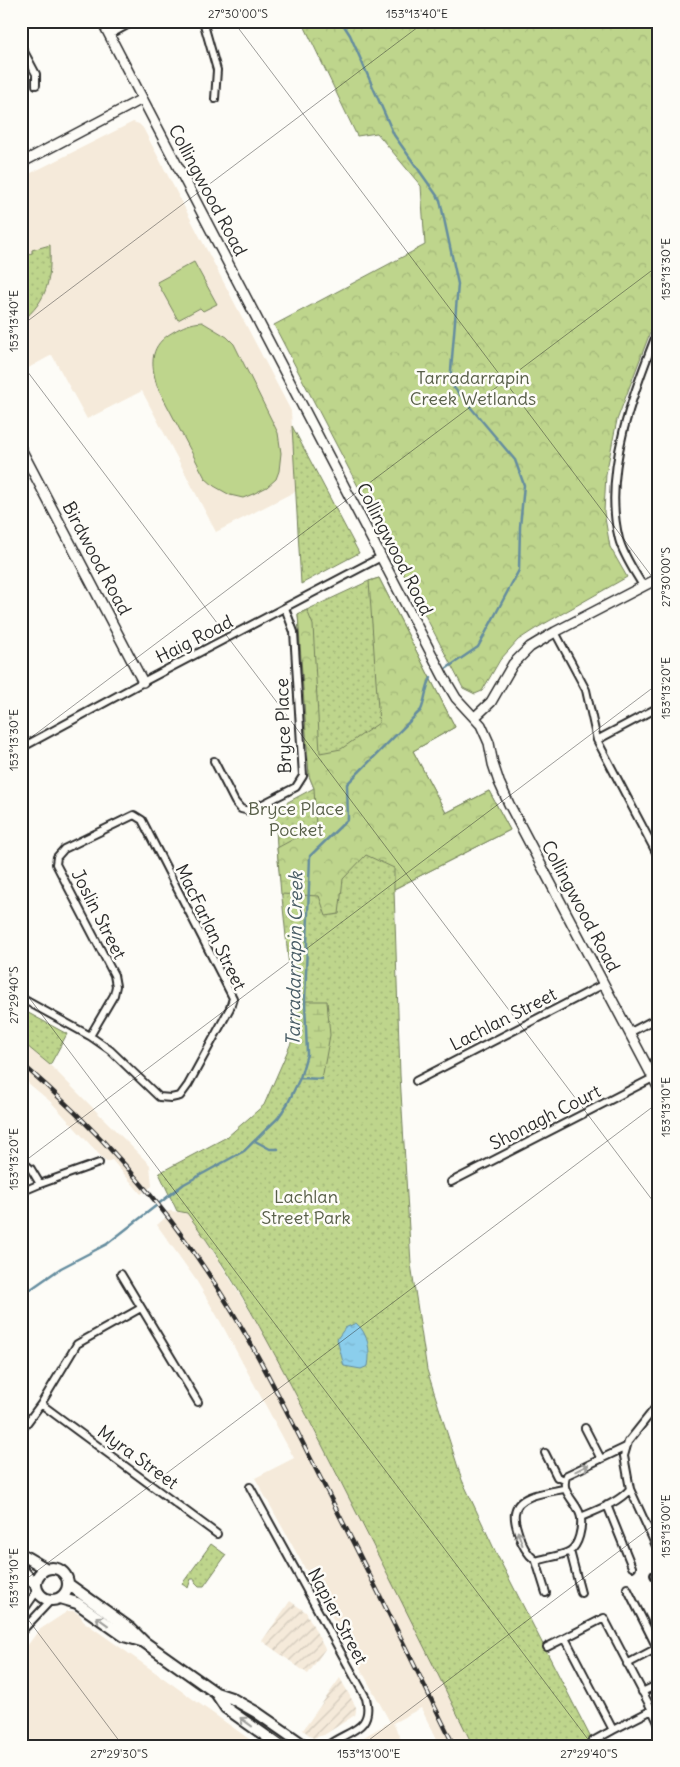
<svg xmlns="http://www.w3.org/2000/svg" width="680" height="1767" font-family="Delius,sans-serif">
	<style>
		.built { fill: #f5eada }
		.industrial { fill: url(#industrial-furrows) }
		.grass { fill: url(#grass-dots); stroke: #74805c }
		.forest { fill: url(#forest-crowns); stroke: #74805c }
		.wetland { fill: url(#wetland-marsh); stroke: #74805c }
		.pitch { fill: #bed58c; stroke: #74805c }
		.water { fill: url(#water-ripples); stroke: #658d9f }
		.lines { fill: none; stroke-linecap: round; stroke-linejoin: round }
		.stream { stroke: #658d9f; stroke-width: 2.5 }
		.street-casing { stroke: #2b2b2b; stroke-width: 10 }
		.secondary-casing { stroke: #2b2b2b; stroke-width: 12 }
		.primary-casing { stroke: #2b2b2b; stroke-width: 14 }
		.street { stroke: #fdfcf7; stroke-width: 6 }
		.secondary { stroke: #fdfcf7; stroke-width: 9 }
		.primary { stroke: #fdfcf7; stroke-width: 10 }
		.rail-casing { stroke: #2b2b2b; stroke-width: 4.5 }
		.rail { stroke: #fdfcf7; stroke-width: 2.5; stroke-dasharray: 8; stroke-linecap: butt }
		.oneway { stroke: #9e9e9b }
		.ticks { fill: none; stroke: #2b2b2b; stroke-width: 1; stroke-opacity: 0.45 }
		.labels { text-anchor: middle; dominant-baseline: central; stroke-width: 5; stroke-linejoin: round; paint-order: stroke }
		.street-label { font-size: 18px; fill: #2b2b2b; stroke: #fdfcf7 }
		.park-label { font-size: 18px; fill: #575e48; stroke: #fdfcf7 }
		.water-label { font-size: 19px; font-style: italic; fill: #485c65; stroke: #fdfcf7 }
		.neatline { fill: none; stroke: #2b2b2b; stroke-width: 2 }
		.ticks-label { font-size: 12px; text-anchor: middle; fill: #2b2b2b }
	</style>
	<defs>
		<pattern id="industrial-furrows" width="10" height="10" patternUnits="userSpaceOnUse" patternTransform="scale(1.25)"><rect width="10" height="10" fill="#f5eada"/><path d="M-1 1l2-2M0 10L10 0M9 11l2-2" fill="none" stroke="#d2c9bb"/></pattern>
		<pattern id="grass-dots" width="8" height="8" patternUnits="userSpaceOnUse" patternTransform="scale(1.25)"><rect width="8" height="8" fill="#bed58c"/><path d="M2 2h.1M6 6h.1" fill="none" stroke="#a3b779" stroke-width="1.8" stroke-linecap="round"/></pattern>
		<pattern id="forest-crowns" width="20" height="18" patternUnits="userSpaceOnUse" patternTransform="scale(1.25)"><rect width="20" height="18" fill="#bed58c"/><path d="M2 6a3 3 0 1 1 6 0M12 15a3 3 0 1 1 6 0" fill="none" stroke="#a3b779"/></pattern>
		<pattern id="wetland-marsh" width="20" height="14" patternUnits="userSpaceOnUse" patternTransform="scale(1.25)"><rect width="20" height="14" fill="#bed58c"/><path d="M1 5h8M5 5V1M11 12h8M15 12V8" fill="none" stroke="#a3b779"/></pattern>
		<pattern id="water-ripples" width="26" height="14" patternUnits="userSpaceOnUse" patternTransform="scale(1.25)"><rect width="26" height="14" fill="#8bceec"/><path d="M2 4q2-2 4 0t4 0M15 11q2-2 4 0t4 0" fill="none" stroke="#78b1cb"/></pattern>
	</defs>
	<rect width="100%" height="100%" fill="#fdfcf7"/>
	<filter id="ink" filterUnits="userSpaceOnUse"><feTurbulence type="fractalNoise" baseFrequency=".02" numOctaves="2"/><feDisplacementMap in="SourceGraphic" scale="10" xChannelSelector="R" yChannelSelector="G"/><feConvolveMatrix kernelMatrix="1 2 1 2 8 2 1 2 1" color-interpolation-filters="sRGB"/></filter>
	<g filter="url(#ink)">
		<path class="built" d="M133,122L139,124L143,128L291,411L296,491L216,532L142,391L87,419L52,355L21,372V178Z
			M21,1041L50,1065L150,1165L152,1186L148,1189L146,1188L142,1190L144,1192L141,1194L112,1160L106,1162L52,1103L21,1077Z
			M170,1211L187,1213L204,1237L266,1337L406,1609L473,1746H440L421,1708L393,1723L404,1746H348L390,1722L255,1478L294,1458L220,1321L196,1280L157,1225L165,1218L166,1219L169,1216L166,1212Z
			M68,1611H74L80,1615L83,1621L259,1746H21V1654L39,1630Z"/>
		<path class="industrial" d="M290,1601L306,1612L325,1649L308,1674L262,1641Z
			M340,1678L356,1707V1711L355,1715L324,1735L313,1738L303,1730Z"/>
		<path class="grass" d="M50,245C51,279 49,299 21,322V258L32,253V250Z
			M292,426L359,553L301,584Z
			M379,578L455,727L413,751L446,813L489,791L510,830L394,889L400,1075L411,1264L427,1370L462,1480L497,1555L595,1746H473C424,1645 373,1545 322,1445C281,1366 241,1285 187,1213L177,1211L159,1173L227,1137L264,1105L291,1043L293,1006L277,848L275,809L314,788L309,776L298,614L369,581Z
			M21,1009L67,1034L50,1065L21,1041Z
			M211,1544L226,1555L204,1586H199L195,1582V1579H191L188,1588L182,1584Z"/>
		<path class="forest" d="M302,21H659V309L617,420L606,474L604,512L610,547L627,577L535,629L518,640L500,660L482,691L475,694L463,688L274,325L425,245L421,186L377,133L357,136Z
			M379,578L455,727L413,751L446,813L489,791L510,830L394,889V868L366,855L343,879L339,914L326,916L319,896L281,894L277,848L316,827L314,788L309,776L298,614L307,610L313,625L320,753L341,749L379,723L369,581Z"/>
		<path class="wetland" d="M305,1001H327L330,1035L322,1079L300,1078L307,1054Z"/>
		<path class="pitch" d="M194,262L217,304L203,311L200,308L178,320L157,282Z
			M202,322L227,337L234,344L278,433L281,453L279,471L276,479L267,487L253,494L243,498L230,495L214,486L205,478L157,386C150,362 150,345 173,332C183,326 191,323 202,322Z"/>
		<path class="water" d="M356,1323C368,1333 371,1351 368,1366L361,1369L344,1366L337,1339L345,1328Z"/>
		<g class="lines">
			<path class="stream" d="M341,21L350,35L394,135L440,200L458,284L450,383L515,460L524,485L520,527L519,570L478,647L447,668
				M300,1078L322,1079
				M255,1141L270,1149H278
				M21,1296L61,1268L107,1244L184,1184L244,1151L278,1118L288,1103L300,1078L307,1054L305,1001L310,856L348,819L347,784L421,710C426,699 425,688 431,678"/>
			<g class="street-casing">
				<path id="street" d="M203,21L217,70L215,99
					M109,35L129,24L139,21
					M21,46L36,74V85
					M643,586C635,572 623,555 619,539C602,472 634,390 659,328
					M555,632L586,690L597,740L659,858
					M597,740L659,707
					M21,748L143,682L381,557
					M214,761L235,802L241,809L249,811L296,787L303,776L294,632L285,608
					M650,841L659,837
					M21,998L90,1036L110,1050L159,1097L171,1098L180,1096L188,1085L230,1008L233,998L142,820L134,815L64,849L57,857L56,864L114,975L116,986L114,995L90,1036
					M629,1033L659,1017
					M416,1081L604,984
					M21,1161L31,1169L40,1184
					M451,1182L653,1078
					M21,1192L40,1184L99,1163
					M121,1274L198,1402
					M41,1404L217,1534
					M585,1428L601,1459
					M21,1431L41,1404L77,1344L141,1308
					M545,1453L557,1477L565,1480
					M250,1487L366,1698C374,1731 347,1730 327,1746
					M564,1489C550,1492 517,1494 515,1513C514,1519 516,1526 518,1532C521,1544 526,1553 536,1561C545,1558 562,1556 570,1551C579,1545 582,1528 581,1518C579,1502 558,1493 567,1475L626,1447
					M630,1489L656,1546
					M607,1505L632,1567
					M581,1517C597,1510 618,1503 630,1489L624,1456L628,1442L659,1403
					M570,1551L581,1593
					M536,1561L546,1593
					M654,1575L659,1583
					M627,1588L657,1648
					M21,1614L37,1591
					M604,1618L652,1710L613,1730L565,1638Z
					M21,1632L51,1600
					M547,1647L565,1638
					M627,1664L659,1647
					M642,1692L659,1684
					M652,1710L659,1725
					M593,1741L613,1730"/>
			</g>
			<g class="secondary-casing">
				<path id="secondary" d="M102,21L443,676L456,698L481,725L489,743L493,764L499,782L509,804L659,1089
					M21,163L142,99
					M21,449L143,682
					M475,717L491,702L513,664L530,647L555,632L659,578"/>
			</g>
			<g class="primary-casing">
				<path id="primary" d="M21,1554L45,1568
					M36 1584a16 16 0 1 1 32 0a16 16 0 1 1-32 0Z
					M21,1569L35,1584
					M68,1584L131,1629L144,1642L216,1693L231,1698L256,1712L305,1746
					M60,1598L77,1603L124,1636L141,1641
					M216,1693L226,1708L280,1746"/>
			</g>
			<use href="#street" class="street"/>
			<use href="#secondary" class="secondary"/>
			<use href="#primary" class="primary"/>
			<g class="rail-casing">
				<path id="rail" d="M21,1063C99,1130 168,1208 222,1295C261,1357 293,1424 326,1489C370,1575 412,1660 454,1746"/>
			</g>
			<use href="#rail" class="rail"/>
		</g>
		<defs><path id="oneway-shaft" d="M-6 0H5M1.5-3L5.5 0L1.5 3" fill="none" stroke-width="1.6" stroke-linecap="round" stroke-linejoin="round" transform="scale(1.25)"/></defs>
		<g class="oneway">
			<use href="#oneway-shaft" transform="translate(582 1468) rotate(-26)"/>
			<use href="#oneway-shaft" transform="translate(520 1538) rotate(-109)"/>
			<use href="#oneway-shaft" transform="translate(102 1621) rotate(-144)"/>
			<use href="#oneway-shaft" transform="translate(246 1722) rotate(-144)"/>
		</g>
	</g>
	<path class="ticks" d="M233,21L659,586M21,326L426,21M21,363L659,1209M21,745L659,265M21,987L593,1746M21,1164L659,683M21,1583L659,1102M21,1610L123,1746M361,1746L659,1521"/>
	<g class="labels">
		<g class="street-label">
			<text transform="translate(208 190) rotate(62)">Collingwood Road</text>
			<text transform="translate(395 549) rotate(63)">Collingwood Road</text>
			<text transform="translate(97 558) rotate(62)">Birdwood Road</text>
			<text transform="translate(194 639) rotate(-27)">Haig Road</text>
			<text transform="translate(283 726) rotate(-92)">Bryce Place</text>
			<text transform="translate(581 906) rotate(62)">Collingwood Road</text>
			<text transform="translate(99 914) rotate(63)">Joslin Street</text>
			<text transform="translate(211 927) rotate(64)">MacFarlan Street</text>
			<text transform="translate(503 1019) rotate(-27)">Lachlan Street</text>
			<text transform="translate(545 1117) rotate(-27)">Shonagh Court</text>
			<text transform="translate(138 1457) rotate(36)">Myra Street</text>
			<text transform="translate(338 1616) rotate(62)">Napier Street</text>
		</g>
		<g class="park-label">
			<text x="473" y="377">Tarradarrapin<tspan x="473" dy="21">Creek Wetlands</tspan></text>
			<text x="296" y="808">Bryce Place<tspan x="296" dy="21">Pocket</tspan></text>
			<text x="306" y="1196">Lachlan<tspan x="306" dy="21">Street Park</tspan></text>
		</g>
		<g class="water-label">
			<text transform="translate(294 959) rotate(-89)">Tarradarrapin Creek</text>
		</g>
	</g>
	<rect width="680" height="1767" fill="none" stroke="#fdfcf7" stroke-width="55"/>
	<rect x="28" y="28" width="624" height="1712" class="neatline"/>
	<g class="ticks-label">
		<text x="238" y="18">27°30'00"S</text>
		<text x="417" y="18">153°13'40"E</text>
		<text transform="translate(666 269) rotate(-90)" y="4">153°13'30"E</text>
		<text transform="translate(14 321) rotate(-90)" y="4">153°13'40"E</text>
		<text transform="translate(666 577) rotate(-90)" y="4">27°30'00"S</text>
		<text transform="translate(666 688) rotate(-90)" y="4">153°13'20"E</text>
		<text transform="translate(14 740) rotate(-90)" y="4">153°13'30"E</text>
		<text transform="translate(14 995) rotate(-90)" y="4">27°29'40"S</text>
		<text transform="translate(666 1107) rotate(-90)" y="4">153°13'10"E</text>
		<text transform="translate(14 1159) rotate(-90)" y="4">153°13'20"E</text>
		<text transform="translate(666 1526) rotate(-90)" y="4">153°13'00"E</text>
		<text transform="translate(14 1578) rotate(-90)" y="4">153°13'10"E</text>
		<text x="119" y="1758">27°29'30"S</text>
		<text x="369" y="1758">153°13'00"E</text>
		<text x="589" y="1758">27°29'40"S</text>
	</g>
</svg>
